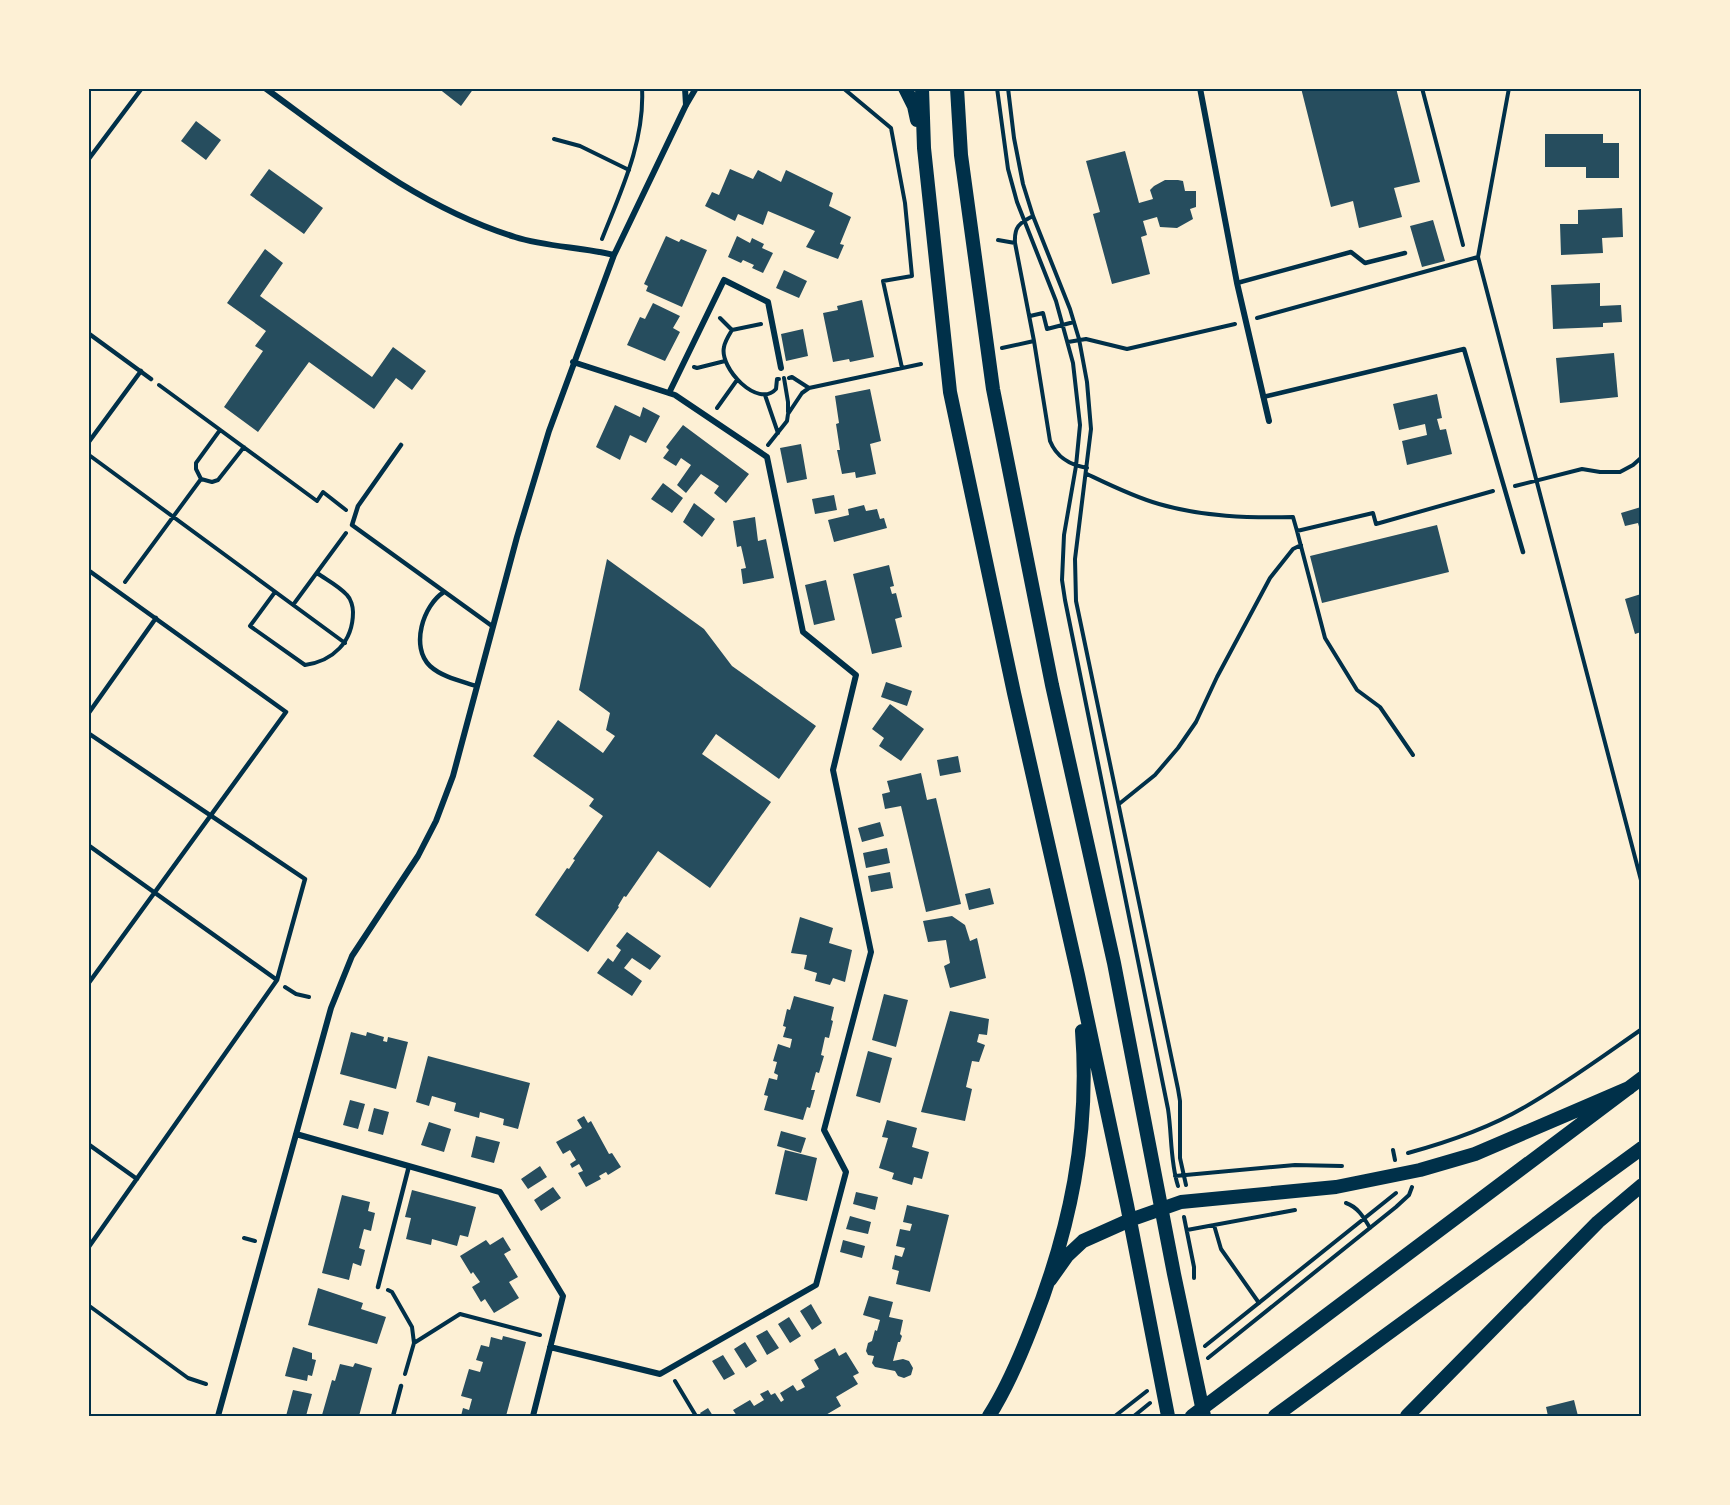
<svg xmlns="http://www.w3.org/2000/svg" width="1730" height="1505" font-family="'Space Grotesk',sans-serif">
	<style>
		.building { fill: #264d5e }
		.lines { fill: none; stroke-linecap: round; stroke-linejoin: round }
		.path { stroke: #003049; stroke-width: 4 }
		.service { stroke: #003049; stroke-width: 4.5 }
		.minor { stroke: #003049; stroke-width: 6 }
		.primary { stroke: #003049; stroke-width: 14 }
		.neatline { fill: none; stroke: #003049; stroke-width: 2 }
	</style>
	<rect width="100%" height="100%" fill="#fdf0d5"/>
	<path class="building" d="M438,88H474L461,106Z
		M1301,88H1396L1420,182L1394,188L1402,217L1359,228L1353,201L1331,207Z
		M196,121L221,140L206,160L181,141Z
		M1545,134H1603V143H1619V178H1586V167H1545Z
		M1125,151L1139,203L1153,199L1150,190L1154,186L1165,180H1178L1183,181L1185,191H1196V207L1190,209L1193,219L1177,228L1160,227L1157,217L1143,221L1147,235L1141,237L1150,274L1112,284L1093,214L1100,212L1086,161Z
		M269,169L323,208L304,234L250,195Z
		M730,169L753,179L758,170L781,182L786,170L833,193L829,206L851,217L840,244L844,245L838,259L806,247L815,231L768,211L763,225L738,214L735,221L705,206L712,192L719,195Z
		M1622,208L1623,237L1602,238L1603,253L1561,255L1560,224H1578V210Z
		M1433,220L1445,261L1422,267L1410,226Z
		M666,236L679,242L681,239L707,250L682,307L646,291L648,286L644,284Z
		M737,236L750,243L752,238L764,244L762,248L773,253L763,273L752,268L754,265L743,260L741,263L728,257Z
		M265,249L283,263L260,296L372,377L393,347L426,371L412,390L396,378L374,409L309,362L258,432L224,407L263,351L255,346L266,331L227,303Z
		M784,270L807,281L799,298L776,288Z
		M1600,283V306L1621,305L1622,322L1603,323V327L1553,329L1551,285Z
		M862,300L874,357L850,362L849,359L833,362L823,313L838,310L837,306Z
		M653,303L680,316L673,328L680,332L665,361L627,345L640,317L645,319Z
		M803,329L808,356L786,361L781,334Z
		M1614,353L1618,397L1560,403L1556,358Z
		M870,389L881,441L870,444L876,474L856,478L855,472L842,474L837,450H840L836,424L839,423L835,396Z
		M1437,394L1442,418L1437,419L1440,430L1446,429L1452,454L1407,465L1402,441L1427,435L1425,424L1399,430L1393,404Z
		M615,405L640,417L643,407L660,416L646,443L630,435L620,460L596,447Z
		M683,425L749,474L726,503L714,493L719,486L701,474L686,493L677,485L691,465L681,458L676,466L663,458L669,450L666,447Z
		M801,444L807,479L787,483L780,448Z
		M663,483L683,498L672,513L651,499Z
		M834,495L837,510L815,514L812,499Z
		M694,503L715,519L702,537L683,522Z
		M864,505L866,511L877,509L880,519L884,518L887,528L834,542L828,520L849,515L848,509Z
		M1641,507V534L1638,523L1625,526L1621,513Z
		M755,517L758,541L766,539L774,578L743,584L741,569L746,568L741,546L737,547L733,521Z
		M1437,525L1449,572L1322,603L1310,556Z
		M607,559L704,629L732,666L816,726L779,779L716,734L702,754L771,802L710,888L658,851L626,897L624,896L618,906L619,907L588,952L535,915L567,868L569,869L575,860L573,859L603,816L589,806L594,799L533,756L558,720L603,753L615,736L606,730L610,713L579,690Z
		M889,565L894,586L890,587L892,594L896,593L902,617L895,619L902,647L872,654L853,574Z
		M826,580L835,620L814,625L805,585Z
		M1641,594V632L1635,634L1625,599Z
		M886,682L912,691L907,706L881,697Z
		M890,704L924,729L901,761L879,746L884,738L872,729Z
		M958,756L961,772L940,776L937,760Z
		M921,773L927,800L936,798L961,904L926,912L901,806L885,809L882,794L890,792L887,781Z
		M880,822L884,836L862,842L858,828Z
		M887,848L890,863L866,868L863,853Z
		M890,872L893,888L871,892L868,876Z
		M990,888L994,904L969,910L965,894Z
		M952,916L965,925L970,941L977,938L986,978L950,988L944,966L950,963L946,940L928,942L923,921Z
		M800,917L833,928L829,943L852,950L845,982L833,978L830,985L815,981L817,973L804,969L807,955L791,953Z
		M627,932L661,956L650,970L632,958L624,968L642,981L632,996L597,973L608,958L613,962L621,950L616,946Z
		M884,994L908,1000L896,1047L872,1040Z
		M794,996L834,1007L831,1020L833,1021L829,1038L825,1037L821,1055L824,1056L819,1073L816,1072L811,1090H815L810,1108L807,1107L803,1120L764,1110L768,1096L764,1095L769,1078L777,1080L778,1075L774,1073L777,1062L773,1061L778,1044L790,1048L792,1039L783,1037L786,1027L783,1026L787,1009L790,1010Z
		M950,1011L989,1019L987,1035L979,1034L977,1042L985,1045L979,1062L972,1061L966,1087L972,1089L965,1121L921,1112Z
		M351,1032L366,1036L367,1032L384,1037L383,1041L387,1042L388,1037L408,1042L396,1089L340,1074Z
		M868,1051L892,1058L880,1103L856,1096Z
		M428,1056L530,1083L518,1129L503,1125L504,1119L480,1112L479,1118L454,1111L456,1103L432,1096L429,1106L416,1102Z
		M350,1100L365,1104L358,1129L343,1125Z
		M374,1108L389,1112L383,1135L368,1131Z
		M584,1116L588,1123L591,1121L609,1154L612,1153L621,1167L608,1175L606,1172L599,1176L601,1179L586,1187L578,1173L583,1171L579,1164L572,1168L570,1164L576,1160L570,1150L563,1154L556,1142L582,1128L577,1120Z
		M887,1120L917,1128L912,1147L929,1152L922,1179L914,1177L912,1185L892,1179L894,1173L879,1168L888,1138L882,1137Z
		M429,1122L451,1129L444,1152L421,1145Z
		M781,1131L806,1138L801,1153L777,1146Z
		M476,1136L500,1142L494,1163L471,1157Z
		M785,1150L817,1158L807,1201L775,1194Z
		M540,1166L547,1177L528,1189L521,1179Z
		M553,1187L561,1198L541,1211L534,1200Z
		M412,1190L476,1207L468,1237L460,1235L457,1246L432,1239L431,1245L406,1239L411,1218L405,1217Z
		M856,1192L878,1197L875,1210L853,1204Z
		M342,1195L370,1202L368,1211L375,1213L371,1231L364,1229L359,1248L365,1250L361,1266L353,1263L349,1280L322,1273Z
		M907,1205L949,1215L930,1292L896,1284L899,1271L892,1269L895,1255L902,1257L905,1248L896,1246L900,1229L910,1231L912,1224L903,1222Z
		M850,1216L871,1222L868,1234L846,1229Z
		M503,1237L511,1250L504,1254L518,1277L509,1282L519,1298L494,1313L485,1299L481,1302L472,1287L480,1282L473,1272L471,1274L460,1256L486,1240L490,1245Z
		M843,1240L865,1246L862,1258L840,1252Z
		M318,1288L363,1303L361,1309L386,1317L377,1344L308,1325Z
		M869,1296L893,1302L889,1317L903,1320L900,1334L902,1336L900,1342H898L893,1361L903,1359L909,1361L913,1368L911,1375L904,1378L898,1376L895,1371L875,1367L872,1363L874,1356L868,1355L866,1351L868,1343L872,1341L875,1330L877,1331L880,1320L863,1315Z
		M811,1304L822,1323L812,1330L800,1311Z
		M789,1317L801,1336L790,1343L778,1324Z
		M767,1330L779,1348L767,1355L756,1336Z
		M503,1336L526,1342L506,1416H461L463,1408L469,1410L472,1399L461,1396L469,1369L480,1372L483,1362L476,1360L481,1345L489,1347L491,1337L502,1340Z
		M745,1342L757,1361L746,1368L734,1349Z
		M293,1347L312,1353V1359L316,1360L312,1376L308,1375L307,1381L285,1376Z
		M835,1348L839,1356L846,1352L859,1373L853,1376L858,1384L836,1397L841,1406L824,1416H737L733,1410L750,1400L754,1406L764,1400L760,1394L768,1390L771,1395L775,1393L781,1402L784,1400L780,1393L793,1385L797,1391L805,1387L801,1380L819,1369L814,1360Z
		M723,1355L735,1374L724,1380L712,1361Z
		M355,1363L372,1368L359,1416L322,1415L332,1380L335,1381L340,1364L353,1367Z
		M293,1390L312,1394L306,1416H286Z
		M1574,1400L1578,1416H1548L1546,1407Z
		M708,1408L713,1416H702L700,1413Z"/>
	<g class="lines">
		<path class="path" d="M843,88L891,128L905,203L912,276L883,281L902,368
			M997,88L1008,169L1017,202L1056,301L1073,363L1080,425L1076,466L1064,535L1062,580L1065,600L1168,1109C1172,1135 1170,1161 1178,1186
			M1008,88L1014,138L1023,184L1033,216L1070,309L1079,339L1087,382L1091,429L1075,559L1076,601L1178,1089L1180,1101V1158L1186,1185
			M1422,88L1463,245
			M554,139L580,146L629,170
			M1033,216C1019,223 1014,227 1015,243L1034,341L1050,441C1057,458 1070,465 1087,468
			M602,239C621,191 645,141 642,88
			M998,240L1015,243
			M1478,257L1642,884
			M1030,316L1043,313L1047,329L1074,322
			M720,318L732,330
			M1257,318L1478,257L1509,88
			M761,324L732,330C729,335 725,341 724,347C719,368 758,409 776,389L777,379H779
			M1068,342L1086,339L1127,349L1235,324
			M1002,348L1034,341
			M694,367L697,368L725,361
			M784,378L788,402V412
			M789,378L792,377L809,388
			M159,385L317,501L323,492L346,510
			M765,395L778,433
			M717,408L737,380
			M220,430L196,463V469L201,479L212,482L218,480L244,447
			M768,445L787,421L788,414L802,393L809,388L921,364
			M89,455L345,643
			M1087,474C1110,485 1134,497 1159,504C1203,517 1249,518 1293,517L1297,531L1373,513L1376,524L1493,491
			M1515,486L1582,469L1600,472H1620L1633,465L1642,457
			M1297,531L1325,638L1357,690L1380,707L1413,755
			M125,582L201,479
			M275,592L250,626L305,665C333,661 353,642 353,612C353,607 351,599 347,595C339,586 327,580 317,573
			M293,605L346,533
			M1119,804L1155,775L1178,748L1196,722L1217,677L1270,578L1293,549L1301,545
			M285,987L296,994L309,997
			M1393,1150L1395,1160
			M1408,1153C1448,1142 1487,1129 1523,1108C1564,1085 1603,1056 1642,1029
			M1175,1176L1295,1165L1342,1166
			M1346,1203C1358,1207 1364,1218 1370,1228
			M1184,1217L1194,1267V1278
			M1214,1225L1221,1249L1259,1303
			M1187,1230L1295,1210
			M244,1238L255,1241
			M388,1290L392,1292L412,1327L414,1343L405,1374
			M88,1305L188,1378L206,1384
			M414,1343L460,1314L540,1335
			M1205,1346L1396,1193
			M1208,1358L1396,1207L1409,1195L1412,1187
			M675,1381L696,1416
			M1115,1416L1147,1391
			M1134,1416L1150,1403"/>
		<path class="service" d="M88,160L142,88
			M1237,283L1351,252L1365,263L1405,253
			M88,333L151,379
			M1263,397L1464,349L1523,552
			M88,443L141,371
			M401,445L358,506L352,525L492,626
			M88,570L286,712L88,984
			M444,592C423,605 410,647 430,666C442,677 461,681 476,686
			M88,714L156,618
			M88,733L305,879L277,980L88,1248
			M88,845L277,980
			M88,1144L137,1179
			M378,1287L409,1166
			M393,1416L401,1386"/>
		<path class="minor" d="M265,88C346,147 419,207 515,237C546,247 582,247 614,255
			M685,88L686,105
			M1200,88L1237,283L1269,421
			M669,393L724,280L768,302L781,368
			M296,1134L500,1192L563,1296L533,1416
			M550,1347L660,1374L816,1285L846,1172L824,1130L871,952L833,770L856,675L803,632L767,457L675,395L573,362
			M218,1416L331,1008L352,956L418,856L436,821L453,776L517,537L549,431L614,255L686,105L696,88"/>
		<path class="primary" d="M905,88L914,106L917,120
			M922,88L924,148L950,392L1014,693L1078,975L1127,1205L1168,1416
			M957,88L961,155L993,389L1052,685L1114,963L1174,1274L1204,1416
			M1050,1280L1067,1256L1083,1241L1130,1220L1181,1202L1336,1187L1420,1170L1475,1154L1629,1088
			M989,1416C1007,1388 1020,1357 1032,1326C1070,1230 1090,1134 1082,1031
			M1192,1416L1642,1078
			M1275,1416L1642,1148
			M1407,1416L1598,1222L1642,1185"/>
	</g>
	<rect width="1730" height="1505" fill="none" stroke="#fdf0d5" stroke-width="180"/>
	<rect x="90" y="90" width="1550" height="1325" class="neatline"/>
</svg>
